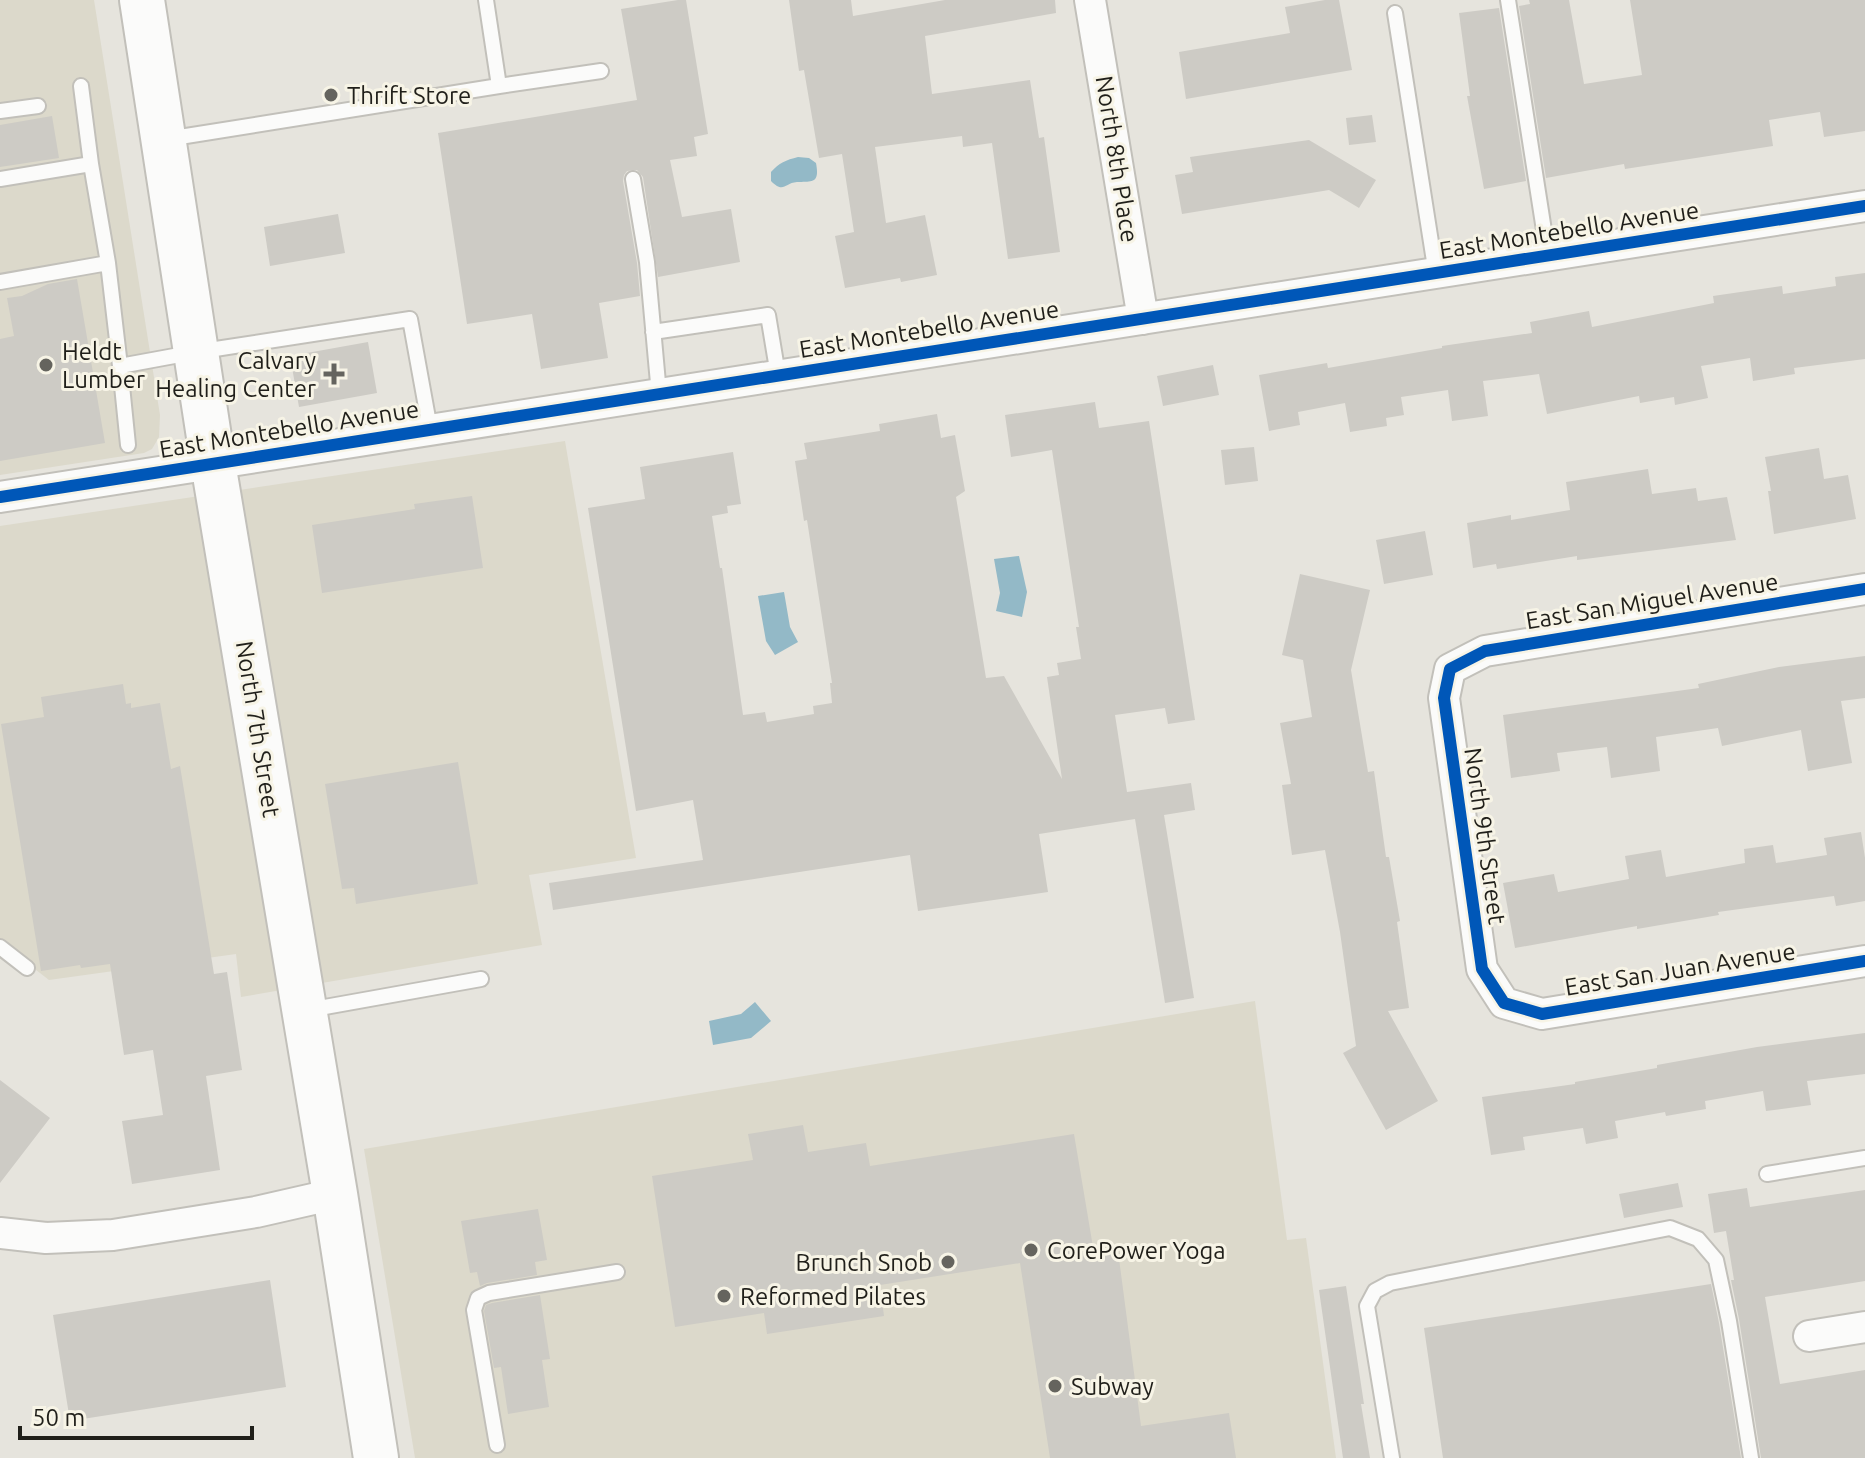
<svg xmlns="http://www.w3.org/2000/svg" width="1865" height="1458" font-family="Ubuntu,sans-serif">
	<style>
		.built { fill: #dcd9cb }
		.water { fill: #93b9c7 }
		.building { fill: #cdcbc5 }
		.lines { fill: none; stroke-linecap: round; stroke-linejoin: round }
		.lane-casing { stroke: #c2c0ba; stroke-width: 18 }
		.street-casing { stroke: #c2c0ba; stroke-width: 34 }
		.primary-casing { stroke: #c2c0ba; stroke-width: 48 }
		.lane { stroke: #fbfbfa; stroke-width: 14 }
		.street { stroke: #fbfbfa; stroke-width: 30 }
		.primary { stroke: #fbfbfa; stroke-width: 44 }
		.cycleway-casing { stroke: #f7f4e6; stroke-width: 17 }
		.cycleway { stroke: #0057b8; stroke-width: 12 }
		.poi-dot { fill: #65645e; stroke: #f7f4e6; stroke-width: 3 }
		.labels { text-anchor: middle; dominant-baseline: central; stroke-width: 6; stroke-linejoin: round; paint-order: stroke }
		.poi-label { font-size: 24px; fill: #201f1a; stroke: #f7f4e6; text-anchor: start }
		.street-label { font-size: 24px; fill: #201f1a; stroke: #f7f4e6 }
	</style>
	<rect width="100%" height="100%" fill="#e6e4dd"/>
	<path class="built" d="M0,0H94L160,415L159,437L152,449L144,453L0,475Z
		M565,441L636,858L529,875L542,945L241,997L236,954L49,980L0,942V526Z
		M1255,1001L1287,1240L1306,1238L1336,1458H415L364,1149Z"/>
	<path class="water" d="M798,157L809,158L816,163C820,184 812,181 797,182C784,183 784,194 771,181V172C779,163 786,160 798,157Z
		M1019,556L1027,592L1022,617L996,611L1000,593L994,559Z
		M784,592L790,627L798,642L775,655L766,641L758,596Z
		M755,1002L771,1021L751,1038L713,1045L709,1021L741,1014Z"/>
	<path class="building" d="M678,0H686L708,134L694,137L697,156L670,160L682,217L731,209L740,262L658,277L643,177L637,170L627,171L624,175L623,181L637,263L640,296L599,303L608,358L541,369L532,314L467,324L438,133L637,100L621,9Z
		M789,0H851L853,16L945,0H1055L1056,13L925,36L932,94L1030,80L1039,138L1044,137L1060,252L1008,259L992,143L963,147L962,136L875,147L886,223L925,215L937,275L901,282L900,278L845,288L835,236L854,232L842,154L819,158L804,70L799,71Z
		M1325,0H1339L1352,70L1186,99L1179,52L1290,33L1285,7Z
		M1529,0H1569L1584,84L1642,75L1630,0H1865V131L1824,137L1820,112L1769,120L1773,146L1625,169L1624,164L1546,178L1519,6L1530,4Z
		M1499,8L1526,181L1484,189L1467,96H1470L1459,13Z
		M1372,115L1376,142L1349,145L1346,118Z
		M52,116L59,158L0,167V125Z
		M1309,140L1376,180L1359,208L1329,190L1182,214L1175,175L1193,172L1190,157Z
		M338,214L345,253L270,266L264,227Z
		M1865,273V359L1794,368L1795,374L1753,381L1750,358L1701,366L1708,398L1675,405L1674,397L1640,403L1639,396L1547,414L1539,374L1483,381L1488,416L1452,421L1448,390L1401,397L1404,415L1386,418L1387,426L1350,432L1345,403L1298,412L1300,425L1269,431L1259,375L1327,363L1328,368L1442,348V346L1532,333L1530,322L1589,311L1592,327L1714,303L1713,296L1782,286L1783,294L1836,286L1835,277Z
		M77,279L105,443L0,461V339L14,336L7,298L22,296L48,284Z
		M368,342L377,393L299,407L290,356Z
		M1213,365L1219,395L1163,406L1157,376Z
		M1095,402L1099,428L1149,421L1195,720L1168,724L1165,708L1115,715L1127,792L1191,783L1195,810L1164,815L1194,998L1165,1003L1135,819L1039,834L1048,892L918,911L910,855L553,910L549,883L703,860L693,800L636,811L588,508L645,499L640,467L733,452L741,504L727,506L728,513L712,516L720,568H722L743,715L765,712L767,722L814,714L813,706L832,703L830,683H832L807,520L804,521L795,461L807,459L804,443L880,431L879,424L937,414L941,438L955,435L965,491L956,497L986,678L1004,676L1062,779L1047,677L1059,675L1057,663L1081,659L1076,627H1079L1052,450L1011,457L1005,415Z
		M1254,447L1258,481L1225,485L1221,450Z
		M1819,448L1824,479L1848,475L1856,519L1774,534L1768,491H1771L1765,457Z
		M1648,469L1652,494L1696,488L1698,501L1727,497L1736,540L1577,560V556L1497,569L1496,564L1473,568L1467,523L1511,515V520L1570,510L1566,482Z
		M472,496L483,568L322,593L312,525L415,509L414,504Z
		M1425,531L1433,575L1384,584L1376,540Z
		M1300,574L1370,590L1351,670L1368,772L1374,771L1386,857H1389L1400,921L1397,922L1409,1008L1388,1011L1438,1101L1386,1130L1343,1053L1356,1046L1340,932L1325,850L1292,855L1282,785L1291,784L1280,723L1312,717L1303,660L1282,655Z
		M1865,656V698L1841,701L1852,763L1808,771L1801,730L1722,746L1718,728L1656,737L1660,771L1611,778L1607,747L1557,753L1560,771L1511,778L1503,715L1699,688L1698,684L1779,667Z
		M123,684L126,704L131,703V708L160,703L171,769L180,766L214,974L227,972L242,1070L206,1076L220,1170L132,1184L122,1121L163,1115L153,1050L124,1055L110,964L81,968L80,965L41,971L1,724L44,717L41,697Z
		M458,762L478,884L356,904L354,888L342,889L325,784Z
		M1861,832L1865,858V901L1836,906L1834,896L1718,912L1719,915L1637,929V926L1515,948L1503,883L1554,874L1558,892L1629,879L1625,856L1661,850L1666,877L1745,863L1744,849L1773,845L1776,863L1827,855L1824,838Z
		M1865,1033V1074L1807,1081L1811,1105L1766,1111L1763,1091L1705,1101L1706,1109L1666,1116L1665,1112L1615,1121L1618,1138L1586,1144L1583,1128L1523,1137L1525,1150L1491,1155L1482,1097L1575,1084V1082L1657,1068V1065L1757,1047Z
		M0,1080L50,1118L0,1183Z
		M803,1125L808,1152L866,1143L870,1166L1074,1134L1094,1253L1118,1251L1141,1426L1229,1413L1236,1458H1050L1020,1263L880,1285L884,1316L767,1334L764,1313L675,1327L652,1176L753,1160L748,1134Z
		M1678,1183L1683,1207L1624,1218L1619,1194Z
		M1747,1188L1750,1207L1865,1190V1281L1765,1297L1780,1384L1865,1370V1458H1761L1739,1319L1731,1280H1734L1726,1231L1714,1233L1708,1194Z
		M538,1209L547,1260L535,1262L537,1275L487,1283L480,1286L477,1272L470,1273L461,1221Z
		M270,1280L286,1387L70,1421L53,1315Z
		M1711,1284L1719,1323L1741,1458H1443L1424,1328Z
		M1346,1286L1364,1404H1361L1370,1458H1343L1319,1290Z
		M540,1295L550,1359L542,1360L549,1407L508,1414L501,1367L494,1368L484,1311L486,1305L492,1303Z"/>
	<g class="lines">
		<g class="lane-casing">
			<path id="lane" d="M486,0L499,86L601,71
				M1508,0L1548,256
				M1395,13L1436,274
				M81,86L91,164
				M0,111L38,106
				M167,139L499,86
				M0,179L91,164L108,263L120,366L196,352L410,319L430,429
				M633,179L647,262L659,394
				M0,282L108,263
				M653,332L768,315L778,375
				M120,366L128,445
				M0,947L27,968
				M308,1010L481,979
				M1767,1174L1865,1158
				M497,1445L474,1310L478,1298L489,1293L617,1272
				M1392,1458L1367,1306L1375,1291L1390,1283L1670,1228L1698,1239L1716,1260L1729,1321L1751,1458"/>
		</g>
		<g class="street-casing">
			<path id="street" d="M1090,0L1143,319
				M0,497L1865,206
				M1865,589L1485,651L1450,669L1444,698L1482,969L1504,1003L1542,1014L1865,961
				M0,1233L46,1238L113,1235L256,1212L335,1194
				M1809,1336L1865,1327"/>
		</g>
		<g class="primary-casing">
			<path id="primary" d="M142,0L213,463L335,1194L376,1458"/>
		</g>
		<use href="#lane" class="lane"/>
		<use href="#street" class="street"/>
		<use href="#primary" class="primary"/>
		<g class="cycleway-casing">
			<path id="cycleway" d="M0,497L1865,206
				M1865,589L1485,651L1450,669L1444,698L1482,969L1504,1003L1542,1014L1865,961"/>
		</g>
		<use href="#cycleway" class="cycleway"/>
	</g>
	<g class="poi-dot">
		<circle cx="331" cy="95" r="8"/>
		<circle cx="46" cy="365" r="8"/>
		<path d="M330 362h8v8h8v8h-8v8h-8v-8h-8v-8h8z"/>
		<circle cx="1031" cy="1250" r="8"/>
		<circle cx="948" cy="1262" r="8"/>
		<circle cx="724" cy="1296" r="8"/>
		<circle cx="1055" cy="1386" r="8"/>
	</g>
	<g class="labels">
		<g class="poi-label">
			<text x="347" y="95">Thrift Store</text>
			<text x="62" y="351">Heldt<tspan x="62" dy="28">Lumber</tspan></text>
			<text x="316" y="360" text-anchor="end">Calvary<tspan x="316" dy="28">Healing Center</tspan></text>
			<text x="1047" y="1250">CorePower Yoga</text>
			<text x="932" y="1262" text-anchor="end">Brunch Snob</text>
			<text x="740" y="1296">Reformed Pilates</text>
			<text x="1071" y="1386">Subway</text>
		</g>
		<g class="street-label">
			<text transform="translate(1117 159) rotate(81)">North 8th Place</text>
			<text transform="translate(1569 230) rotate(-9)">East Montebello Avenue</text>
			<text transform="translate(929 329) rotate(-9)">East Montebello Avenue</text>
			<text transform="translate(289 429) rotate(-9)">East Montebello Avenue</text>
			<text transform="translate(1652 601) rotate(-9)">East San Miguel Avenue</text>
			<text transform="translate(258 729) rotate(81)">North 7th Street</text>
			<text transform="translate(1485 836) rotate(82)">North 9th Street</text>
			<text transform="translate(1680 969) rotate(-9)">East San Juan Avenue</text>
		</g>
	</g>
	<path d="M20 1426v12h232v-12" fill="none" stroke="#201f1a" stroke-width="4"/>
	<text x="32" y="1426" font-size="24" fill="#201f1a" stroke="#f7f4e6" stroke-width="6" paint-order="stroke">50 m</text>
</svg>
